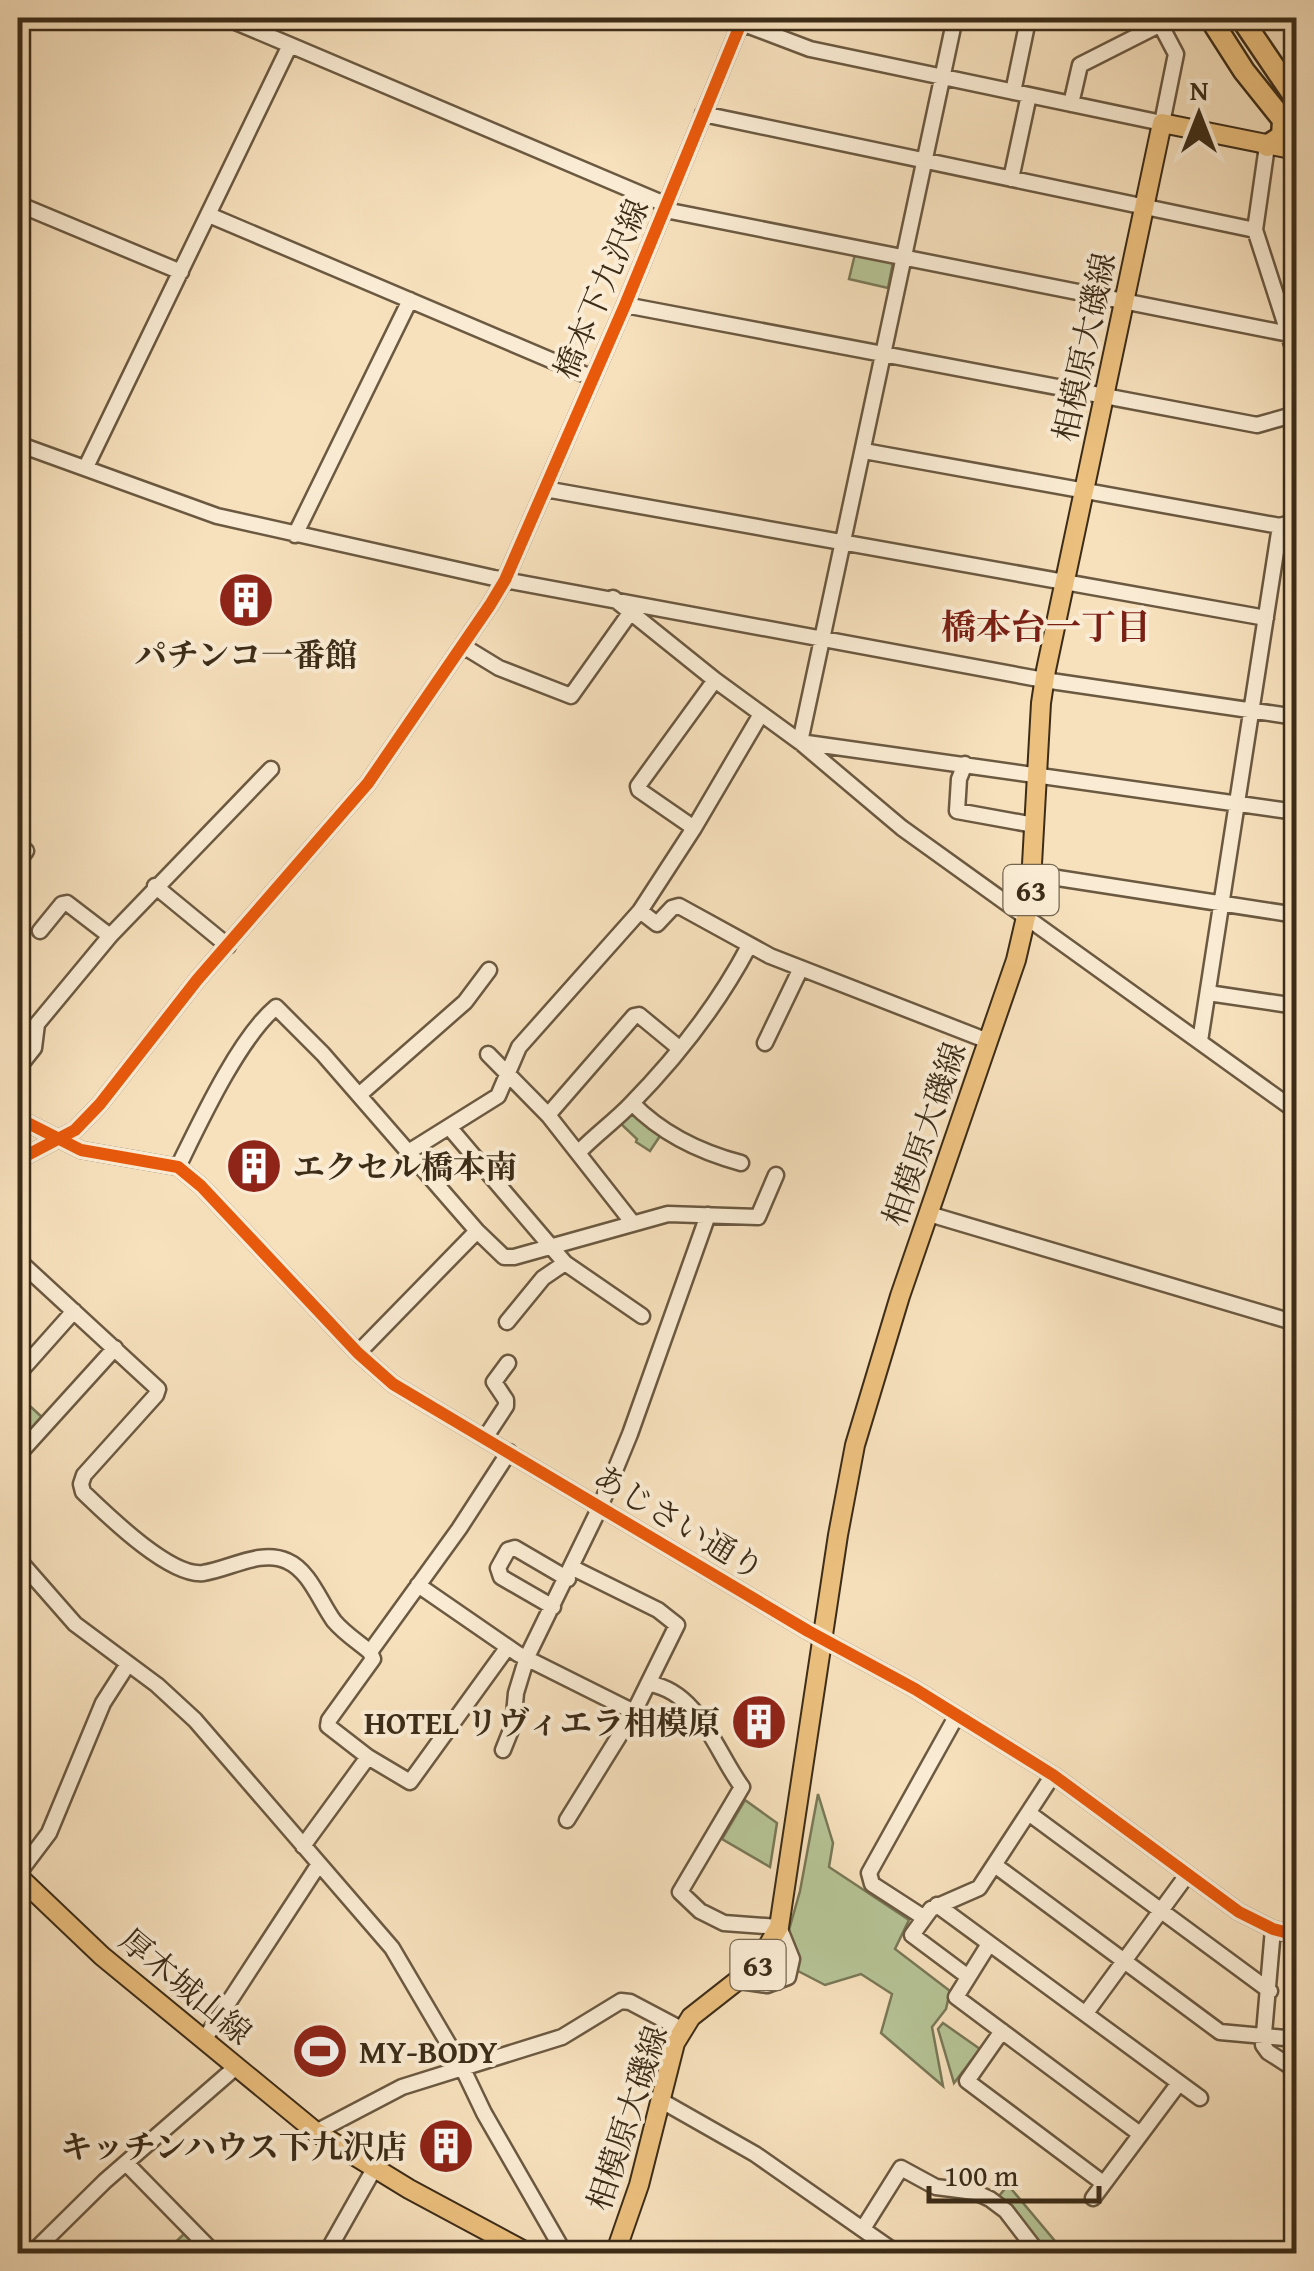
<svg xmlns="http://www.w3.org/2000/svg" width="1314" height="2271" font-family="'Gentium Book Plus','Noto Serif JP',serif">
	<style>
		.green { fill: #b6c496; stroke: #797857; stroke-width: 2.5 }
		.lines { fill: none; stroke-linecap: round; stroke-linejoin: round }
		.minor-casing { stroke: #6b5941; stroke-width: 19 }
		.major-casing { stroke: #3c2c18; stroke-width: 22 }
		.highway-casing { stroke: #3c2c18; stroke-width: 25 }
		.minor { stroke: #faecd4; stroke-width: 14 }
		.major { stroke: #ecc07e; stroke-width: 18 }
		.highway { stroke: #ecc07e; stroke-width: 20 }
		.cycleway-casing { stroke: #faecd4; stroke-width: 19 }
		.cycleway { stroke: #e8590c; stroke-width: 12 }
		.labels { text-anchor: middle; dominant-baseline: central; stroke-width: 8; stroke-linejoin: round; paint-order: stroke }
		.shield { fill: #faecd4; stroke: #756650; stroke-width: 2.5 }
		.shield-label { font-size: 30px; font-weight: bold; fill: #3c2c18 }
		.street-label { font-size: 32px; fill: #3c2c18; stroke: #faecd4 }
		.poi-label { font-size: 32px; font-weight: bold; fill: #3c2c18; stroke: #faecd4; text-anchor: start }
		.neighbourhood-label { font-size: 35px; font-weight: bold; fill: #7a1f14; stroke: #faecd4 }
	</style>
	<rect width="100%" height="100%" fill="#f7e1bd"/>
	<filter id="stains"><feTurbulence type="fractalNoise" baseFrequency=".002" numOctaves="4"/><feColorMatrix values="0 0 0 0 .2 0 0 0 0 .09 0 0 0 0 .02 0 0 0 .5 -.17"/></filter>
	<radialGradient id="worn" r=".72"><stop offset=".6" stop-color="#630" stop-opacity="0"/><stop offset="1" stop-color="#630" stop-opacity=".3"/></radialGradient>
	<path class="green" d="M855,254L893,262L888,288L849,279Z
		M630,1112H635L662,1133L650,1151L636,1142L637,1139L619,1122Z
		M18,1395L44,1419L29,1444L18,1431Z
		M818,1794L833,1843L829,1867L909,1920L895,1949L950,1991L946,2009L932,2027L943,2086L881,2033L892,1994L861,1974L825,1985L798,1971L789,1930L800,1891Z
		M745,1800L777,1823L770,1867L722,1839Z
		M943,2023L980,2049L954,2083L938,2029Z
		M1008,2185L1065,2253H1048L999,2196Z
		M186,2232L207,2254H163Z"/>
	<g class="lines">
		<g class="minor-casing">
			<path id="minor" d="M728,18L810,49L1162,123L1176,54L1157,18
				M955,18L800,742L1296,812
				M290,45L667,205
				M1013,92L1027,25L1038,18
				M1071,104L1080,65L1161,24
				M703,114L1255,230
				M1267,146L1255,230L1296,357
				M1011,179L1029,95
				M18,204L181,272
				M665,210L1289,334L1296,332
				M209,215L593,378
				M625,305L1257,425L1296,414
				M18,444L217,516L494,578L1044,680L1296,717
				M864,451L1280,526L1296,521
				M86,467L290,45L226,18
				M545,489L1266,618
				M295,535L410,300
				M613,598L715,680L800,742L902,828L1296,1111
				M463,646L499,668L571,696L630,613
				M965,764L959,779L957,811L1034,825
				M694,828L639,790L638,786L715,680
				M18,861L26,851
				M1032,874L1296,915
				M155,886L228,946
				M640,911L657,924L672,908L679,906L770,956L988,1041
				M40,931L62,904L67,903L110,936
				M1208,993L1296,1006
				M1200,1041L1280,526
				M765,1043L801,968
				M488,1054L548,1115L632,1222
				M18,1068L34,1048L37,1024L110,936L271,769
				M359,1095L465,1002L489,970
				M632,1103C662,1134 700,1152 741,1163
				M548,1115L634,1016L639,1015L679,1048
				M18,1118L81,1150L178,1167L201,1186L358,1353L393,1384L808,1631L915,1689L1053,1775L1239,1912L1273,1929L1296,1935
				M449,1127L565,1263L642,1316
				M410,1151L498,1096L519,1047L640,911L694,828L761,714
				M579,1152C595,1135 615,1121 631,1104C676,1058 719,1003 749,946
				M18,1160L75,1130L100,1104L197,980L368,783L490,605L505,580L625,305L743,18
				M178,1167C200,1122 239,1038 276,1007L323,1054L477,1231L504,1257H514L668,1214L758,1217L776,1175
				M929,1214L1296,1323
				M18,1260L158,1389L156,1395L84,1475L81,1484L83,1492C107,1515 170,1577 203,1573C230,1569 261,1549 287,1561C310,1571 320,1602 334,1621C344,1633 358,1642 370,1652L459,1529L509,1452
				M507,1322L543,1278L565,1263
				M358,1353L477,1231
				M18,1374L74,1311
				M485,1438L506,1406V1400L494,1382L508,1363
				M18,1455L115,1348
				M18,1559L75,1624L157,1685L195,1720L392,1948L462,2067L484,2113L565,2254
				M418,1585L518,1654L634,1712
				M553,1607L501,1577L498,1568L508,1550L515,1548L568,1579
				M370,1652L373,1659L329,1720L328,1726L368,1757L410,1782L507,1648
				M650,1684C699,1692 716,1752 742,1787L680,1892L700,1911L724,1923L779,1927L792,1959L788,1977L767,1985L740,1981
				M503,1750L513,1725L516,1693L527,1657L600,1507L630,1434L708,1215
				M1030,1814L1270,1991
				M567,1820L634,1712L677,1625L658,1610L573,1568
				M303,1846L368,1757
				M996,1866L1220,2032L1296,2039
				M18,1874L49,1833L103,1703L128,1664
				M937,1905L1200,2098
				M923,1917L872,1884L869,1873L957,1715
				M1273,1929L1263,2045L1268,2052L1296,2070
				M989,1944L956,1997L1140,2134
				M967,1976L912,1935L931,1909L979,1888L1053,1775
				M1086,2013L1187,1875
				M1002,2031L967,2081L1103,2183
				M204,2040L319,1864
				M660,2100L755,2154L898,2254
				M316,2132L402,2087L562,2037L621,2001L630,2002L683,2030
				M126,2163L215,2254
				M1093,2198L1179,2083
				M864,2227L901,2168L936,2187L975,2192L990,2199L1006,2211L1039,2254
				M31,2254L105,2181L236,2067
				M326,2254L374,2169"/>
		</g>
		<g class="major-casing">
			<path id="major" d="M18,1876L102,1956L316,2132L409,2189L530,2254
				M615,2254L639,2185L675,2043L691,2017L756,1966L779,1927L838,1535L855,1445L900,1296L1016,960L1030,900L1041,703L1046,670L1162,123L1296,150"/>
		</g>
		<g class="highway-casing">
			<path id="highway" d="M1210,18L1244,71L1296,136
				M1241,18L1296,99
				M1267,146L1282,136L1283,121"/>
		</g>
		<use href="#minor" class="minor"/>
		<use href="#major" class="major"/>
		<use href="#highway" class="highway"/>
		<g class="cycleway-casing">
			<path id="cycleway" d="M18,1118L81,1150L178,1167L201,1186L358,1353L393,1384L808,1631L915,1689L1053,1775L1239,1912L1273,1929L1296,1935
				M18,1160L75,1130L100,1104L197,980L368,783L490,605L505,580L625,305L743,18"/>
		</g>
		<use href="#cycleway" class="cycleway"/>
	</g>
	<defs>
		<g id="building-disc" transform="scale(2.875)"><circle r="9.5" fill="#8f2418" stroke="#faecd4"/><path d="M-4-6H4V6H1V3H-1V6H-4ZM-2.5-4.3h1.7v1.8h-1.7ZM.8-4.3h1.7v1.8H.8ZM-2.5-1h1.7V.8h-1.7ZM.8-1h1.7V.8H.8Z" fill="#fff"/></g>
		<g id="stadium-disc" transform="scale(2.875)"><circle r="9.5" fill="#8f2418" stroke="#faecd4"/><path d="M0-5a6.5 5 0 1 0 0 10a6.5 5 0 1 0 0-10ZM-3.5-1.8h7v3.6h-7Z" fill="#fff"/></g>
	</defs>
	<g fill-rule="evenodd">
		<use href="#building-disc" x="246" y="600"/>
		<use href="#building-disc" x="254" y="1166"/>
		<use href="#building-disc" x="759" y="1722"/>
		<use href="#stadium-disc" x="320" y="2051"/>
		<use href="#building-disc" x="446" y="2146"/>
	</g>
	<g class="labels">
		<g class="shield">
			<rect x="1003.5" y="865" width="55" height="50" rx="8"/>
			<rect x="730.5" y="1940" width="55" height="50" rx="8"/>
		</g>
		<g class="shield-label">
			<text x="1031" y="890">63</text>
			<text x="758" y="1965">63</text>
		</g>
		<g class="street-label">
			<text transform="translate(601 289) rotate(-67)">橋本下九沢線</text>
			<text transform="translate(1084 347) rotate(-78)">相模原大磯線</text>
			<text transform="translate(924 1134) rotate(-71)">相模原大磯線</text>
			<text transform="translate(679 1522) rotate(31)">あじさい通り</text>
			<text transform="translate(186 1986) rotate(40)">厚木城山線</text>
			<text transform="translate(627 2118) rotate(-72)">相模原大磯線</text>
		</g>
		<g class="poi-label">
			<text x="246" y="654" text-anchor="middle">パチンコ一番館</text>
			<text x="293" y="1166">エクセル橋本南</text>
			<text x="720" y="1722" text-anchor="end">HOTEL リヴィエラ相模原</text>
			<text x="359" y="2051">MY-BODY</text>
			<text x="407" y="2146" text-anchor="end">キッチンハウス下九沢店</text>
		</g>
		<g class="neighbourhood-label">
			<text x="1046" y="626">橋本台一丁目</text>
		</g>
	</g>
	<rect width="1314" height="2271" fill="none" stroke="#f7e1bd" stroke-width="60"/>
	<rect x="20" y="20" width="1274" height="2231" fill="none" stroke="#3c2c18" stroke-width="5"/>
	<rect x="30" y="30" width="1254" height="2211" fill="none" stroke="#3c2c18" stroke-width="2.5"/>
	<g transform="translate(1199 115)" stroke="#faecd4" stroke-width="8" paint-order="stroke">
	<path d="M0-8L18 38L0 25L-18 38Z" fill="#3c2c18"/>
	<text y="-15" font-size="28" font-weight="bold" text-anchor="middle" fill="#3c2c18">N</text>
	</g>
	<path d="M929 2186v15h170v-15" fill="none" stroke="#3c2c18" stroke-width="5"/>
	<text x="944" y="2186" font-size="30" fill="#3c2c18" stroke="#faecd4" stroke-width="8" paint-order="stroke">100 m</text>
	<rect width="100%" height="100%" filter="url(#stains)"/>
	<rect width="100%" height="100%" fill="url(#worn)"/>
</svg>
